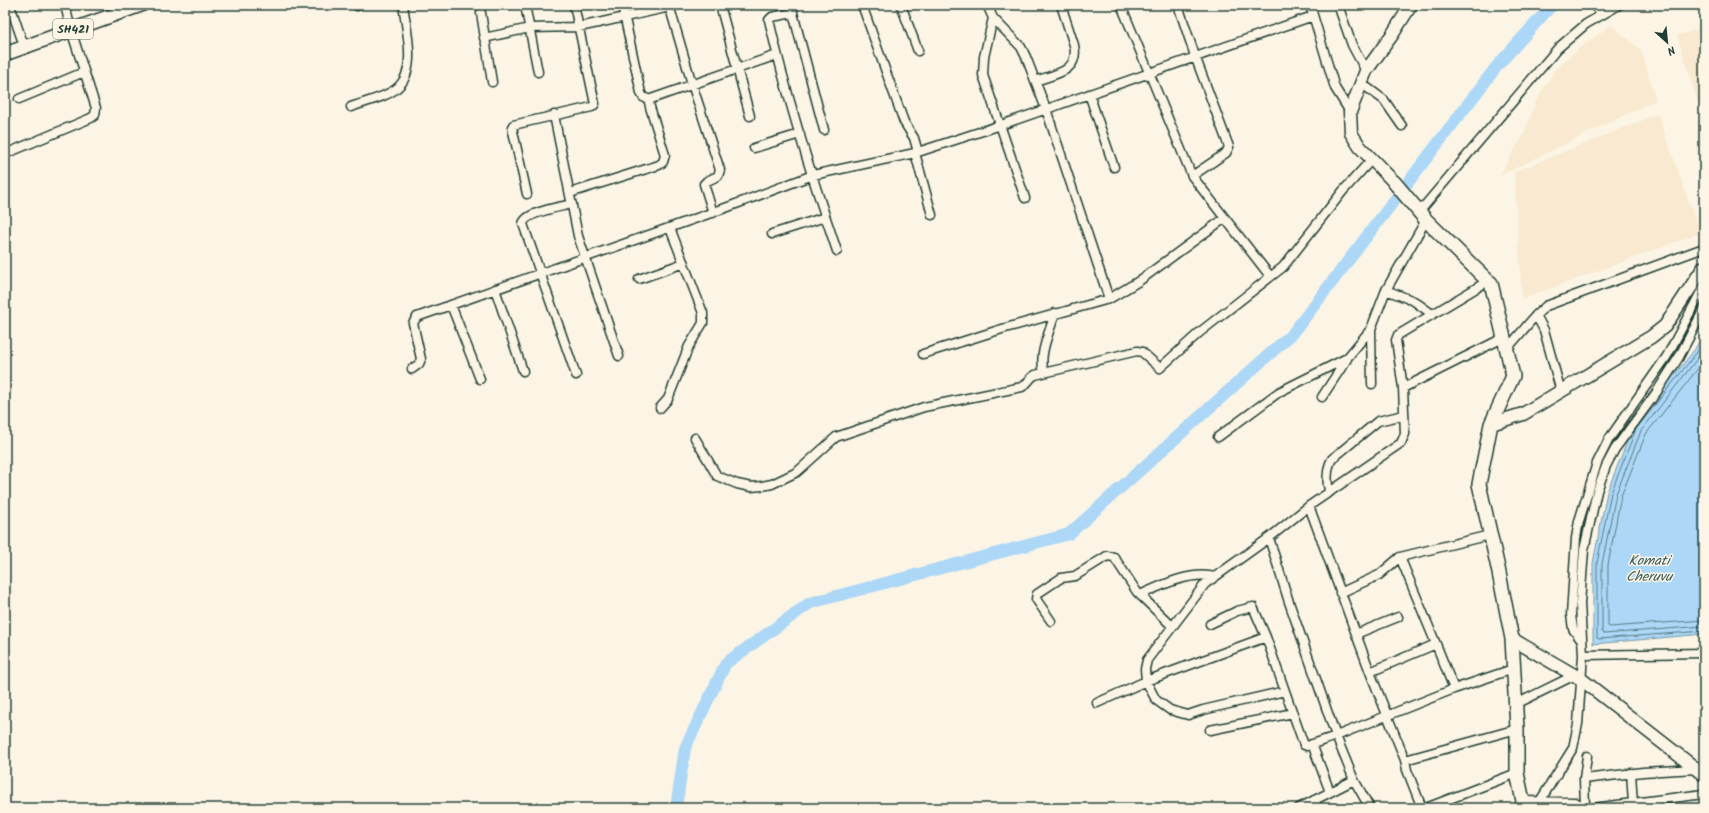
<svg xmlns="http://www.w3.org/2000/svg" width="1709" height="813" font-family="Kalam,sans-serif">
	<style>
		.built { fill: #f8e9d0 }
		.water { fill: #acd7f7; stroke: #7499a9 }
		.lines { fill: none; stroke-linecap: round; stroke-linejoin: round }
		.shore { stroke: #577b82; stroke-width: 1 }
		.river { stroke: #acd7f7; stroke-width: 12 }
		.street-casing { stroke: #1f3d34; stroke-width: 11 }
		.secondary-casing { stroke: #1f3d34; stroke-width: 15 }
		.primary-casing { stroke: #1f3d34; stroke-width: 16 }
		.street { stroke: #fcf5e5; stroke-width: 8 }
		.secondary { stroke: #fcf5e5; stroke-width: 12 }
		.primary { stroke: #fcf5e5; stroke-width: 13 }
		.labels { text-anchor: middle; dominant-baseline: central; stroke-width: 3; stroke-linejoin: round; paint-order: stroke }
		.shield { fill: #fcf5e5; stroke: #617469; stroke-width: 1 }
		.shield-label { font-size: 12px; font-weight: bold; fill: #1f3d34 }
		.water-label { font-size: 14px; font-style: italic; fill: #3b5c5b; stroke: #fcf5e5 }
	</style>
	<rect width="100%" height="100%" fill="#fcf5e5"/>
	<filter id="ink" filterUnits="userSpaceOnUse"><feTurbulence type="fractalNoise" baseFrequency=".025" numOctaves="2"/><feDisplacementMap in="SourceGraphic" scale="8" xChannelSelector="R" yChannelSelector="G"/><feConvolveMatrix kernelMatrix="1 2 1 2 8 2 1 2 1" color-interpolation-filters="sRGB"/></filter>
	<g filter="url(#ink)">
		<path class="built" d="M1611,25L1641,50L1656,100L1499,176L1524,134L1536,102L1555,69L1580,48Z
			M1704,28V121L1677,35Z
			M1658,114L1700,233L1522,299L1514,172Z"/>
		<path class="water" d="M1704,332V634L1593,644V563L1607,492L1633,427L1695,349Z"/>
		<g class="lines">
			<path class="shore" d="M1704,340L1698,351L1636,429L1611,493L1597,563V638L1599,639L1704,631
				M1704,350L1641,431L1616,494L1602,564V632L1604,634L1704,626
				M1704,361L1646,434L1621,496L1608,565V626L1610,627L1704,620"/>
			<path class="river" d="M676,808L685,748L726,663L810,603L1069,534L1293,333L1497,66L1552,5"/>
			<g class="street-casing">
				<path id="street" d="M10,5L24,46
					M357,5V6
					M525,5L538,72
					M622,5L641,93L643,97L650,100
					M669,5L692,84L720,170L718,176L707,181L704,184L713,213
					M720,5L750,116
					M793,5V13L772,17L769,20C787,98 811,175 837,251
					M862,5L904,122L914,138L918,152
					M901,5L918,51
					M987,5L993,18L1021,47L1026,57L1046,109L1109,299
					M1121,5L1192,176L1270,276
					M1178,5L1195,56L1229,147L1226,153L1192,176
					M1310,5L1335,88L1350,112
					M1338,5L1352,45L1366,71
					M1594,5L1602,15
					M481,13L492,82
					M793,13L824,130
					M993,18L984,57L983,75L1025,198
					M484,38L530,28L579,27L598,23L679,5
					M1035,81C1055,74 1080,72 1074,45L1061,5
					M1361,83L1384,100L1402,126
					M1089,94L1114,167
					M19,99L84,72
					M351,107C364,102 387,97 397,88C418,71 406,28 403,5
					M554,115L578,236L619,356
					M754,148L800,134
					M915,153L932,215
					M5,154L91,118L95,115L96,108L71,30L65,5
					M570,193L659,165L663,162L665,155L650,107L649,102L651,99L777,55
					M527,194L512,127L513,125L592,107L595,104L574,5
					M572,204C561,207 525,212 523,224L576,375
					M1420,211L1558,48L1586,24L1619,5
					M772,234L825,217
					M639,279L684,263
					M495,289L523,371
					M1386,290L1414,301L1432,314
					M451,305L480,379
					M1536,315L1544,330L1561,392
					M1371,329L1372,384
					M1507,349L1536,315L1546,306L1701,249L1704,250
					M923,354L1002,329L1109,299L1139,281L1225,218
					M412,369L419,364L421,359L413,323L417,317L728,207L813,175L915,153L1001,125L1313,16
					M1044,372C1038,354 1050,332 1055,313
					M1403,388L1505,337
					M1322,397L1347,359
					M660,408L668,399L689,346L703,323V313L670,228
					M1218,437L1279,392L1347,358L1371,329L1386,290L1426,220
					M695,438L717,476L737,484L751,487L762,486L772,484L797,472L836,437L924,407L1022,387C1028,384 1029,378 1035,375L1137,351L1142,352L1160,368L1200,332L1283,267L1343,191L1371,160
					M1330,492C1326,484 1327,467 1332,459L1378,421L1404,415
					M1309,506L1370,672
					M1400,557L1436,644L1370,672L1405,760L1517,729
					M1340,593L1379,575L1400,557L1490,535
					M1140,595C1162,585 1190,571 1215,577
					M1051,621L1036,599L1037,594L1061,578L1075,576L1107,556L1114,557L1137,592L1172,626
					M1210,624L1237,611L1253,607L1266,637L1304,745L1307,746L1336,736L1289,602L1269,538
					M1356,634L1398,617
					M1581,640L1573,629L1571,615L1576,538L1579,521L1597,463L1609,439L1667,356L1704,286
					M1436,644L1454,689
					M1583,655L1704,653
					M1285,691L1203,710L1188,715L1170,710L1156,700L1146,681L1145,669L1147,660L1205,584L1269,538L1309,506L1401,443L1405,434L1403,388L1396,340L1398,335L1488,281
					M1097,703L1146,681L1266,637
					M1516,704L1575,675
					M1210,730L1293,713
					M1312,744L1330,792
					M1405,760L1407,770L1422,808
					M1631,773L1633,803
					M1584,779L1587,756
					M1354,780L1370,808
					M1314,800L1318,808
					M1523,801L1574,802L1589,808
					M1540,801L1573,748L1578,724L1583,655L1580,604L1584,550L1597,491L1606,466L1615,449L1656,393L1679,357L1704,309
					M1585,806L1584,779L1643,772L1696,769
					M1299,808L1354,780L1336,736L1454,689L1513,669
					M1426,808L1517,773
					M1593,808L1704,794"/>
			</g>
			<g class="secondary-casing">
				<path id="secondary" d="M1394,182L1360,147L1351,133L1350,112L1366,71L1392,35L1411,5
					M1491,424L1523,414L1651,337L1665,326L1704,267
					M1512,639L1581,679L1704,775"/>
			</g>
			<g class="primary-casing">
				<path id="primary" d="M5,54L141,5
					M1394,182L1426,220L1488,281L1491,283L1513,376L1491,424L1479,484L1498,568L1512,639L1517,729V773L1523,801L1522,808"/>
			</g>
			<use href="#street" class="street"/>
			<use href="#secondary" class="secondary"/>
			<use href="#primary" class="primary"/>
		</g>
	</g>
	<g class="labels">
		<rect class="shield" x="53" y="19" width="40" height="20" rx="3"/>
		<g class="shield-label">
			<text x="73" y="29">SH421</text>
		</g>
		<g class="water-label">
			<text x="1649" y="561">Komati<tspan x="1649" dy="16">Cheruvu</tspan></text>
		</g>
	</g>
	<rect width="1709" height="813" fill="none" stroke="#fcf5e5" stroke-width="20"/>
	<rect x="10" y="10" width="1689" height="793" fill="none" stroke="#1f3d34" stroke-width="1.5" filter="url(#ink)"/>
	<g transform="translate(1667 42) rotate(153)" stroke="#fcf5e5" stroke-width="3" paint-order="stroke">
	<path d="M0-3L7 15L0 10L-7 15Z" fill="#1f3d34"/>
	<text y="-6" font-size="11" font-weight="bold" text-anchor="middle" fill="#1f3d34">N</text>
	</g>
</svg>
